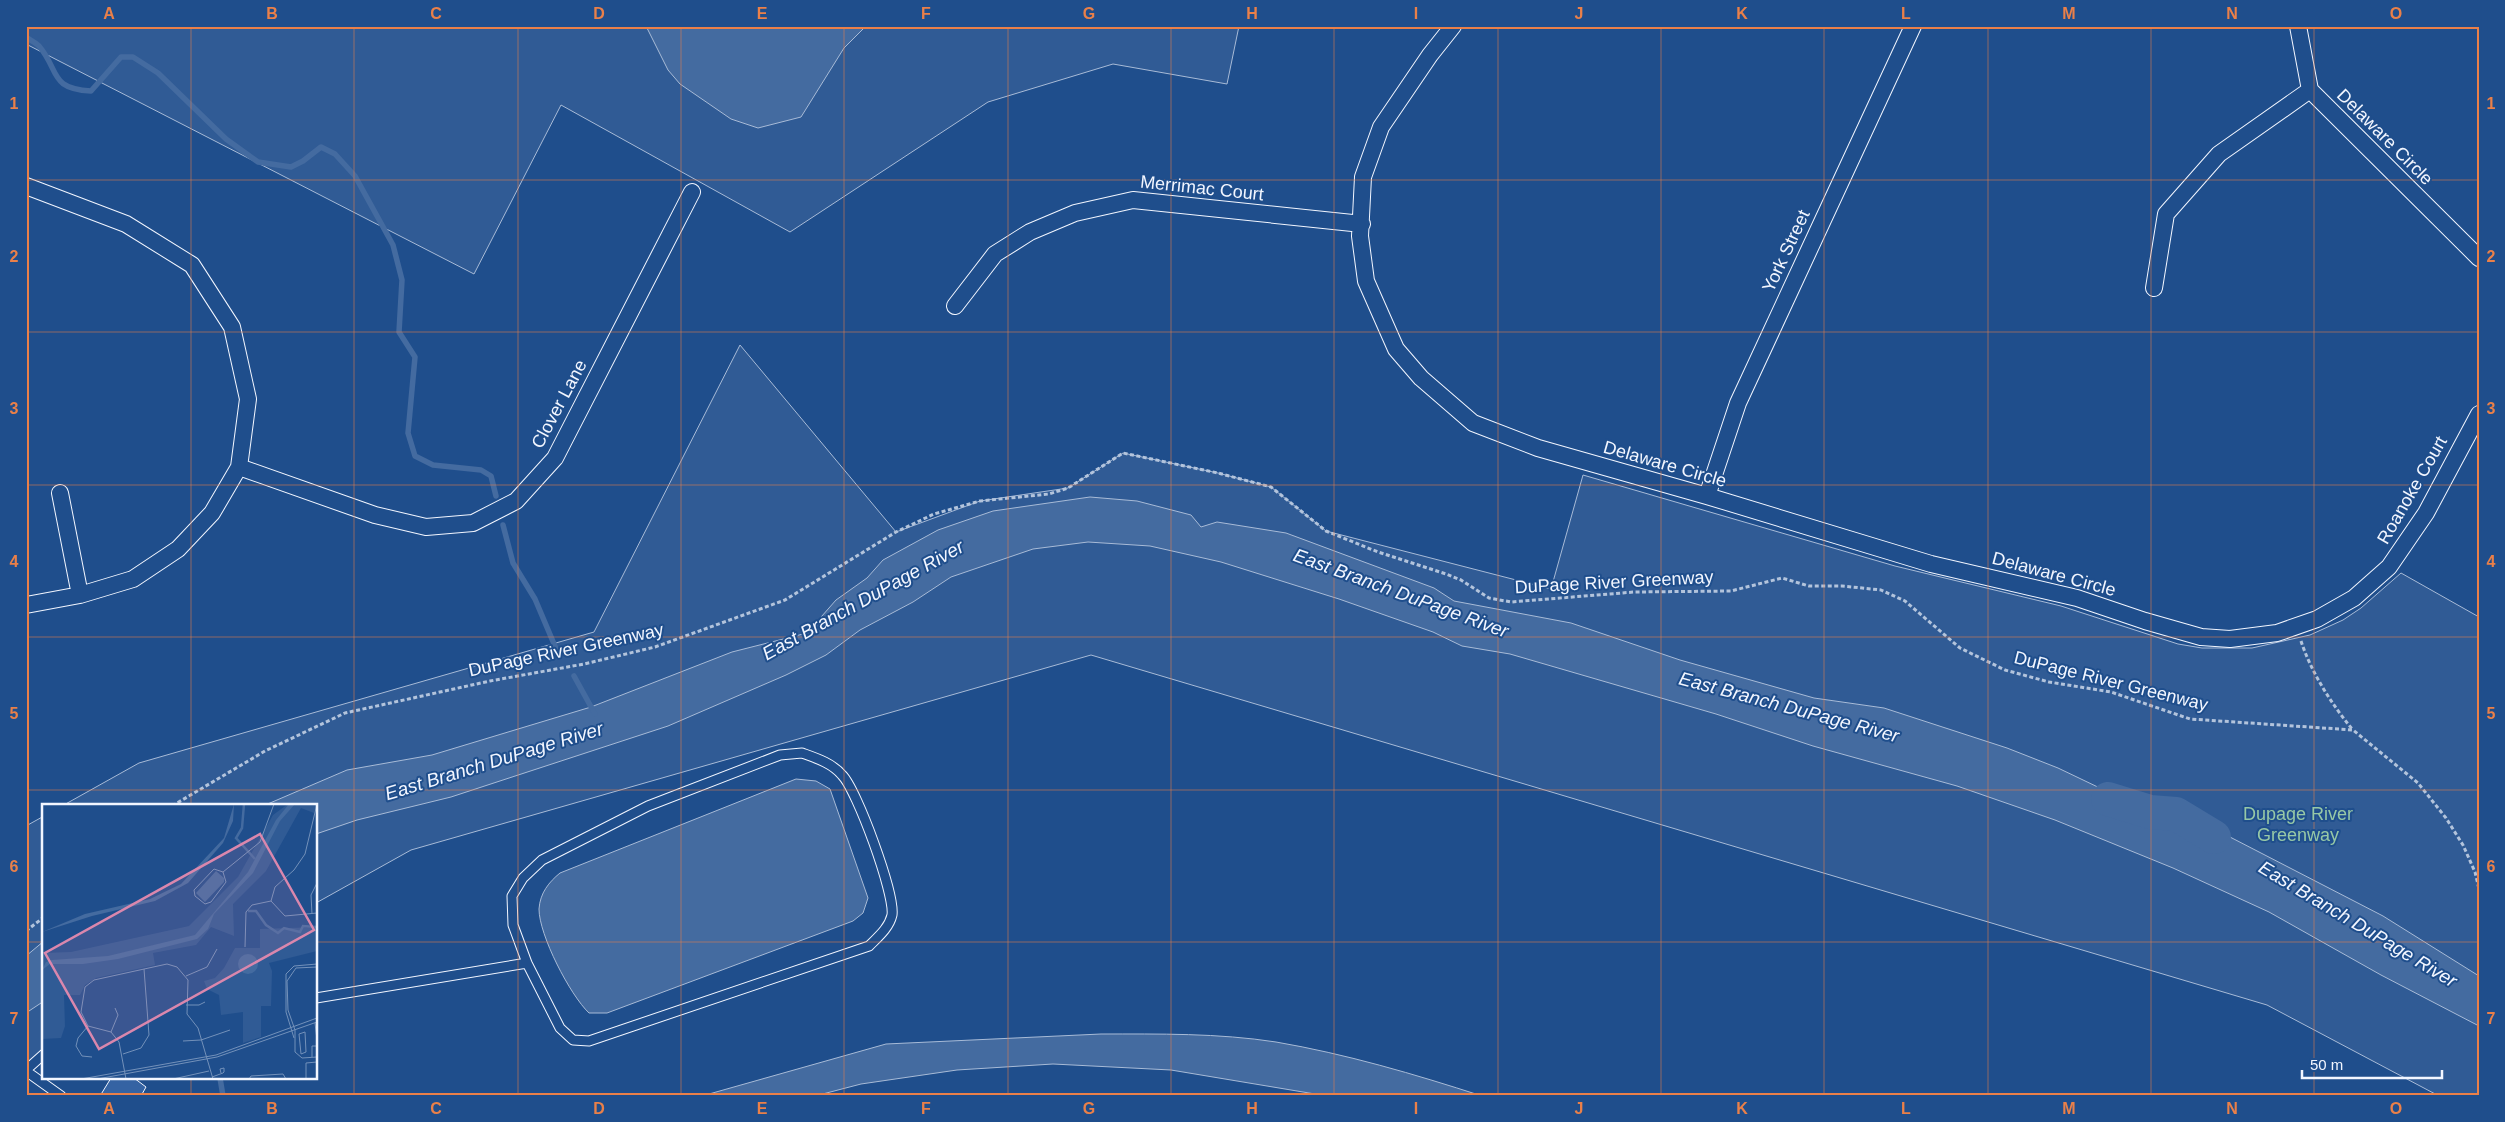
<svg xmlns="http://www.w3.org/2000/svg" width="2505" height="1122" font-family="Arial,sans-serif">
	<style>
		.built { fill: #305b95; stroke: #a8bbd7 }
		.water { fill: #446ba0; stroke: #a8bbd7 }
		.lines { fill: none; stroke-linecap: round; stroke-linejoin: round }
		.stream { stroke: #446ba0; stroke-width: 5.5 }
		.river { stroke: #446ba0; stroke-width: 34 }
		.building { fill: #3563a3; stroke: #f2f6ff }
		.lane-casing { stroke: #f2f6ff; stroke-width: 11 }
		.street-casing { stroke: #f2f6ff; stroke-width: 18 }
		.path { stroke: #b3c4dc; stroke-width: 3; stroke-dasharray: 4 2.5; stroke-linecap: butt }
		.lane { stroke: #1f4e8c; stroke-width: 9 }
		.street { stroke: #1f4e8c; stroke-width: 16 }
		.grid { fill: none; stroke: #ea8049; stroke-width: 1; stroke-opacity: 0.55 }
		.labels { text-anchor: middle; dominant-baseline: central; stroke-width: 4; stroke-linejoin: round; paint-order: stroke }
		.street-label { font-size: 18px; fill: #f2f6ff; stroke: #1f4e8c }
		.park-label { font-size: 18px; fill: #97c8a6; stroke: #1f4e8c }
		.water-label { font-size: 19px; font-style: italic; fill: #f2f6ff; stroke: #1f4e8c }
		.inset-river { fill: none; stroke: #446ba0; stroke-width: 2.5 }
		.inset-road { fill: none; stroke: #7391ba; stroke-width: 1 }
		.view { fill: #da87ad; fill-opacity: 0.15; stroke: #da87ad; stroke-width: 2.5 }
		.inset-edge { fill: none; stroke: #f2f6ff; stroke-width: 2.5 }
		.neatline { fill: none; stroke: #ea8049; stroke-width: 2 }
		.grid-label { font-size: 16px; text-anchor: middle; font-weight: bold; fill: #ea8049 }
	</style>
	<rect width="100%" height="100%" fill="#1f4e8c"/>
	<path class="built" d="M26,26H1239L1227,84L1113,64L988,102L790,232L561,105L474,274L26,44Z
		M740,345L896,532L980,501L1068,488L1123,453L1218,473L1271,487L1326,531L1551,589L1583,475L1895,566L2061,606L2178,644L2202,648H2252L2310,635L2343,620L2361,608L2401,573L2479,617V1096H2439L2267,1005L1091,655L411,850L316,903V806H62L139,763L594,632Z
		M44,816V1054L26,1067V826Z"/>
	<path class="water" d="M646,26H866L844,48L801,117L758,128L731,119L680,84L668,70Z
		M1090,497L1137,501L1191,515L1201,527L1217,522L1286,533L1434,588L1454,601L1571,623L1680,660L1814,698L1884,708L2007,748L2058,768L2150,812L2176,814L2228,836L2383,916L2479,976V1026L2381,975L2269,912L2173,868L2055,820L1957,786L1813,746L1716,714L1510,654L1462,646L1433,632L1339,599L1221,562L1150,546L1088,542L1033,549L951,577L913,602L860,630L826,655L786,675L668,726L451,797L357,820L316,834V806H263L347,770L432,755L591,707L732,652L807,633L836,600L867,578L883,560L938,530L993,511Z
		M796,779L816,781L830,789L868,898L863,913L853,921L607,1013H589C570,995 539,935 539,909C540,893 549,882 560,873Z
		M44,941V1001L26,1013V956Z
		M1101,1034C1159,1034 1218,1033 1276,1042C1346,1054 1414,1074 1482,1096H1327L1171,1070L1053,1064L957,1070L861,1084L815,1096H702L886,1044Z"/>
	<g class="lines">
		<path class="stream" d="M26,37C30,40 36,43 39,46C60,71 49,89 91,91L121,57H133L158,73L226,139L258,162L291,167L303,161L321,147L335,154L355,176L393,245L402,280L399,332L415,357L408,433L415,456L433,465L481,470L491,476L496,496
			M503,525L513,563L535,599L557,651
			M574,676L595,714
			M220,1078L223,1096"/>
		<path class="river" d="M2108,799L2150,812L2176,814L2214,837"/>
	</g>
	<path class="building" d="M111,1078H134L146,1087L141,1096H100Z"/>
	<g class="lines">
		<g class="lane-casing">
			<path id="lane" d="M802,753C816,758 832,763 842,775C857,790 895,894 892,915C889,928 878,937 869,946L589,1041L573,1040L560,1028L527,963L513,925L512,896L523,878L542,860L648,806L780,755Z
				M316,998L527,963
				M26,1070L44,1054
				M26,1071L61,1096"/>
		</g>
		<g class="street-casing">
			<path id="street" d="M1453,26L1430,55L1381,127L1363,177L1360,236L1366,281L1396,349L1421,378L1473,423L1538,448L1707,496L1931,564L2077,598L2145,621L2201,637L2230,639L2277,633L2317,619L2354,598L2389,567L2426,513L2479,414
				M2298,26L2310,90L2479,258
				M26,186L126,224L192,265L232,327L248,399L239,467L212,513L178,549L133,579L80,595L26,605
				M2154,288L2166,214L2219,154L2310,90
				M955,306L995,254L1030,232L1075,213L1133,200L1362,224
				M239,467L375,515L426,527L473,523L516,501L555,458L692,192
				M60,493L80,595
				M1707,496L1738,403L1913,26"/>
		</g>
		<path class="path" d="M2301,641C2311,672 2332,705 2353,730
			M172,806L265,751L345,713L490,681L584,664L655,647L785,600L896,532L934,514L980,501L1049,494L1068,488L1123,453L1218,473L1271,487L1326,531L1378,552L1446,574L1461,580L1489,598L1511,602L1634,592L1731,591L1782,578L1809,586H1842L1881,590L1905,601L1960,648L2005,670L2049,682L2111,692L2190,719L2353,730L2418,783L2446,818L2463,845L2475,872L2479,889
			M26,931L44,917"/>
		<use href="#lane" class="lane"/>
		<use href="#street" class="street"/>
	</g>
	<path class="grid" d="M191,26V806M354,26V1096M518,26V1096M681,26V1096M844,26V1096M1008,26V1096M1171,26V1096M1334,26V1096M1498,26V1096M1661,26V1096M1824,26V1096M1988,26V1096M2151,26V1096M2314,26V1096M26,180H2479M26,332H2479M26,485H2479M26,637H2479M26,790H2479M26,942H44M316,942H2479M191,1078V1096"/>
	<g class="labels">
		<g class="street-label">
			<text transform="translate(2385 137) rotate(45)">Delaware Circle</text>
			<text transform="translate(1202 188) rotate(6)">Merrimac Court</text>
			<text transform="translate(1786 251) rotate(-65)">York Street</text>
			<text transform="translate(559 404) rotate(-62)">Clover Lane</text>
			<text transform="translate(1665 464) rotate(16)">Delaware Circle</text>
			<text transform="translate(2412 490) rotate(-60)">Roanoke Court</text>
			<text transform="translate(2054 574) rotate(15)">Delaware Circle</text>
			<text transform="translate(1614 582) rotate(-3)">DuPage River Greenway</text>
			<text transform="translate(566 650) rotate(-12)">DuPage River Greenway</text>
			<text transform="translate(2111 681) rotate(14)">DuPage River Greenway</text>
		</g>
		<g class="park-label">
			<text x="2298" y="814">Dupage River<tspan x="2298" dy="21">Greenway</tspan></text>
		</g>
		<g class="water-label">
			<text transform="translate(1401 593) rotate(20)">East Branch DuPage River</text>
			<text transform="translate(863 600) rotate(-29)">East Branch DuPage River</text>
			<text transform="translate(1789 707) rotate(15)">East Branch DuPage River</text>
			<text transform="translate(494 761) rotate(-17)">East Branch DuPage River</text>
			<text transform="translate(2358 924) rotate(31)">East Branch DuPage River</text>
		</g>
	</g>
	<g transform="translate(42 804)">
		<rect width="275" height="275" fill="#1f4e8c"/>
		<path d="M246,0H275L272,9L259,4L224,67L191,100L192,132L169,123L154,141L111,149L113,161L54,174L43,181L38,191H22L23,222L19,234L0,235V149L29,148L147,122L196,73L231,11ZM275,123V147L227,159L230,167L229,202H219V233L201,239V208L179,211L177,191L165,185L162,177L173,174L182,164L193,144H218V125Z" fill="#305b95"/>
		<path d="M192,0L191,17L181,39L146,79L113,97L50,112L0,128L43,110L108,95L139,80L182,34ZM247,0H253L238,17L211,69L172,110L166,125L155,135L76,155L41,160H8L0,166L4,158L10,156L66,152L153,131L206,68L234,16ZM174,67L182,74V78L163,98L154,89ZM196 160a10 10 0 1 1 20 0a10 10 0 1 1-20 0Z" fill="#446ba0"/>
		<path class="inset-river" d="M202,0L200,24L194,34L213,55M206,107H214L224,121L236,129L242,124L258,128L261,122L275,123"/>
		<path class="inset-road" d="M275,0L263,50L252,66L233,83L229,97L243,112L275,109M181,68L184,78L169,98L163,100L153,92L152,86L172,65L181,68L218,38L232,0M270,110L269,91L275,79M203,143L204,108L210,101L229,97M275,163L254,164L245,177L246,206L253,226V248L260,254L275,253M144,172L165,163L175,145M144,201H157L163,198M273,219L275,236M46,222L69,228L77,238L84,275M69,228L76,211L73,204M263,228L264,248L259,250L257,230ZM252,234L244,208V170L252,162L275,160M141,237L159,236L188,226M81,250L99,244L107,231L102,165M50,253L40,252L34,242L36,234L46,222L39,208L43,183L52,176L125,160L135,163L146,176L145,210L156,224L171,275M270,253V242H275M170,273L181,269L182,268V264L178,265L179,269M39,275L174,251L275,214M55,275L175,253L275,218M131,275L167,267M207,275L209,272L241,270L244,275M264,275V259L275,258"/>
		<path class="view" d="M218,30L272,126L57,245L3,149Z"/>
		<rect width="275" height="275" class="inset-edge"/>
	</g>
	<rect width="2505" height="1122" fill="none" stroke="#1f4e8c" stroke-width="55"/>
	<path d="M2302 1070v8h140v-8" fill="none" stroke="#f2f6ff" stroke-width="2.5"/>
	<text x="2310" y="1070" font-size="15" fill="#f2f6ff" stroke="#1f4e8c" stroke-width="4" paint-order="stroke">50 m</text>
	<rect x="28" y="28" width="2450" height="1066" class="neatline"/>
	<g class="grid-label">
		<text x="109" y="19">A</text>
		<text x="272" y="19">B</text>
		<text x="436" y="19">C</text>
		<text x="599" y="19">D</text>
		<text x="762" y="19">E</text>
		<text x="926" y="19">F</text>
		<text x="1089" y="19">G</text>
		<text x="1252" y="19">H</text>
		<text x="1416" y="19">I</text>
		<text x="1579" y="19">J</text>
		<text x="1742" y="19">K</text>
		<text x="1906" y="19">L</text>
		<text x="2069" y="19">M</text>
		<text x="2232" y="19">N</text>
		<text x="2396" y="19">O</text>
		<text x="14" y="109">1</text>
		<text x="2491" y="109">1</text>
		<text x="14" y="262">2</text>
		<text x="2491" y="262">2</text>
		<text x="14" y="414">3</text>
		<text x="2491" y="414">3</text>
		<text x="14" y="567">4</text>
		<text x="2491" y="567">4</text>
		<text x="14" y="719">5</text>
		<text x="2491" y="719">5</text>
		<text x="14" y="872">6</text>
		<text x="2491" y="872">6</text>
		<text x="14" y="1024">7</text>
		<text x="2491" y="1024">7</text>
		<text x="109" y="1114">A</text>
		<text x="272" y="1114">B</text>
		<text x="436" y="1114">C</text>
		<text x="599" y="1114">D</text>
		<text x="762" y="1114">E</text>
		<text x="926" y="1114">F</text>
		<text x="1089" y="1114">G</text>
		<text x="1252" y="1114">H</text>
		<text x="1416" y="1114">I</text>
		<text x="1579" y="1114">J</text>
		<text x="1742" y="1114">K</text>
		<text x="1906" y="1114">L</text>
		<text x="2069" y="1114">M</text>
		<text x="2232" y="1114">N</text>
		<text x="2396" y="1114">O</text>
	</g>
</svg>
